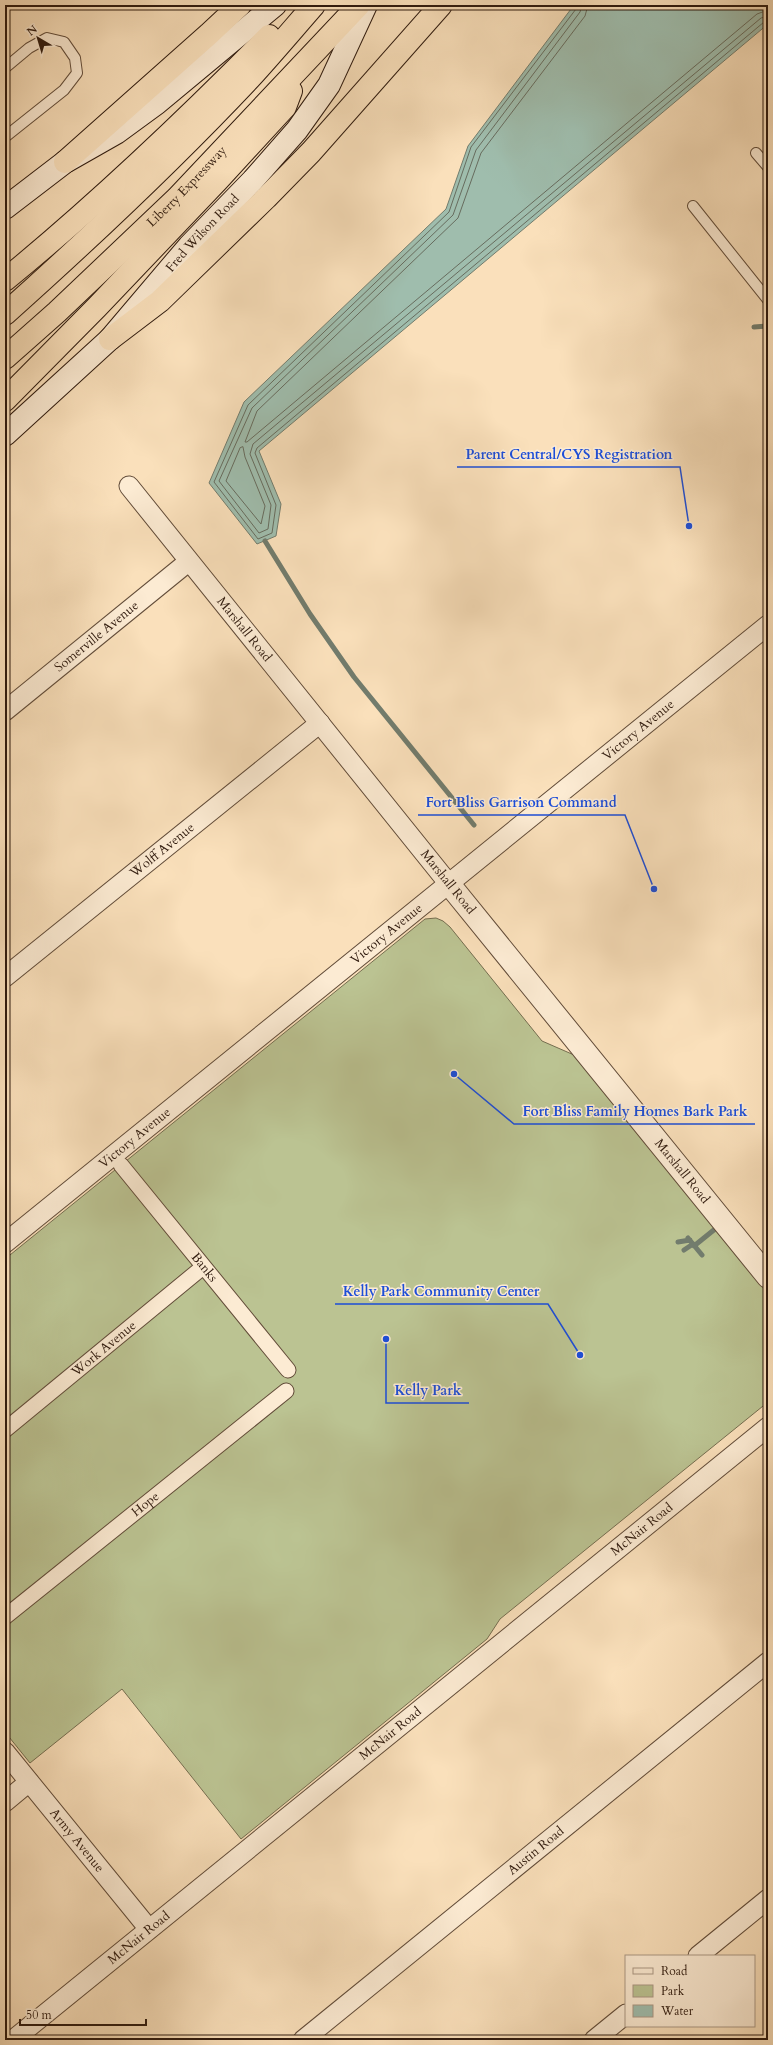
<svg xmlns="http://www.w3.org/2000/svg" width="773" height="2045" font-family="Cardo,serif">
	<style>
		.park { fill: #bbc392; stroke: #756e50 }
		.water { fill: #9fbdad; stroke: #727c6d }
		.lines { fill: none; stroke-linecap: round; stroke-linejoin: round }
		.shore { stroke: #676c5e; stroke-width: 1 }
		.stream { stroke: #727c6d; stroke-width: 5 }
		.service-casing { stroke: #624c39; stroke-width: 12 }
		.pedestrian-casing { stroke: #624c39; stroke-width: 17 }
		.minor-casing { stroke: #624c39; stroke-width: 21 }
		.tertiary-casing { stroke: #624c39; stroke-width: 24 }
		.secondary-casing { stroke: #2f1a0e; stroke-width: 24 }
		.motorway-casing { stroke: #2f1a0e; stroke-width: 24 }
		.service { stroke: #fcebd3; stroke-width: 10 }
		.pedestrian { stroke: #fcebd3; stroke-width: 15 }
		.minor { stroke: #fcebd3; stroke-width: 19 }
		.tertiary { stroke: #fcebd3; stroke-width: 22 }
		.secondary { stroke: #fcebd3; stroke-width: 22 }
		.motorway { stroke: #fae0bb; stroke-width: 22 }
		.labels { text-anchor: middle; dominant-baseline: central; stroke-width: 3; stroke-linejoin: round; paint-order: stroke }
		.street-label { font-size: 13px; fill: #2f1a0e; stroke: #fcebd3 }
		.leader { fill: none; stroke: #1d4ed8; stroke-width: 1.5 }
		.callout-dot { fill: #1d4ed8; stroke: #fcebd3; stroke-width: 1.5 }
		.callout-label { font-size: 14px; text-anchor: middle; font-weight: bold; fill: #1d4ed8; stroke: #fcebd3; stroke-width: 3; stroke-linejoin: round; paint-order: stroke }
	</style>
	<rect width="100%" height="100%" fill="#fae0bb"/>
	<filter id="stains"><feTurbulence type="fractalNoise" baseFrequency=".005" numOctaves="4"/><feColorMatrix values="0 0 0 0 .2 0 0 0 0 .09 0 0 0 0 .02 0 0 0 .5 -.17"/></filter>
	<radialGradient id="worn" r=".72"><stop offset=".6" stop-color="#630" stop-opacity="0"/><stop offset="1" stop-color="#630" stop-opacity=".3"/></radialGradient>
	<path class="park" d="M436,918L443,921L450,927L542,1041L597,1065L768,1277V1402L500,1619L487,1639L241,1839L122,1689L30,1763L5,1732V1259L425,919Z"/>
	<path class="water" d="M574,5H768V24L259,451L281,504L276,536L257,544L209,483L244,402L446,209L468,146Z"/>
	<g class="lines">
		<path class="shore" d="M577,5L576,9L471,147L449,212L248,405L214,482L258,539L272,533L276,505L255,453L257,448L764,22L768,21
			M582,5L580,12L476,150L453,215L252,408L219,481L259,533L268,529L271,505L250,454L253,444L761,18L768,16
			M588,5L585,16L481,153L458,218L257,411L245,442H247L757,14L768,10
			M243,447L245,457L265,506L261,524L226,481L240,448Z"/>
		<path class="stream" d="M754,327L768,326
			M265,541L310,614L354,677L474,825
			M688,1238L702,1255
			M678,1242L690,1240
			M694,1246L720,1225
			M684,1250L693,1244"/>
		<g class="service-casing">
			<path id="service" d="M5,68L29,48L47,38L64,42L75,58L77,73L64,90L5,137
				M756,153L768,167
				M693,206L768,300"/>
		</g>
		<g class="pedestrian-casing">
			<g id="pedestrian">
				<path id="s1" d="M121,1165L288,1370"/>
				<path id="s2" d="M5,1430L203,1267"/>
				<path id="s3" d="M5,1617L286,1391"/>
			</g>
		</g>
		<g class="minor-casing">
			<g id="minor">
				<path id="s4" d="M129,486L449,884"/>
				<path id="s5" d="M5,711L188,562"/>
				<path id="s6" d="M5,977L320,723"/>
				<path id="s7" d="M5,1243L768,625"/>
				<path id="s8" d="M5,1752L149,1929"/>
				<path d="M5,1802L29,1782"/>
				<path d="M698,1956L768,1899"/>
				<path id="s9" d="M13,2040L768,1427"/>
				<path id="s10" d="M303,2040L768,1662"/>
				<path d="M594,2040L626,2014"/>
			</g>
		</g>
		<g class="tertiary-casing">
			<g id="tertiary">
				<path id="s11" d="M449,884L768,1277"/>
			</g>
		</g>
		<g class="secondary-casing">
			<g id="secondary">
				<path d="M5,208L65,162L116,133L157,103L275,5"/>
				<path id="s12" d="M5,435L110,339L189,246L253,180L297,130L329,85L366,5"/>
			</g>
		</g>
		<g class="motorway-casing">
			<g id="motorway">
				<path d="M65,162L209,34L240,5"/>
				<path d="M5,280C98,204 185,121 269,36"/>
				<path d="M5,314C90,238 172,161 250,78C272,54 293,29 314,5"/>
				<path d="M110,339L160,301L266,198L311,152L441,5"/>
				<path id="s13" d="M5,358L57,312L177,198L359,5"/>
				<path d="M5,400L97,307L218,180L285,107L291,91"/>
			</g>
		</g>
		<use href="#service" class="service"/>
		<use href="#pedestrian" class="pedestrian"/>
		<use href="#minor" class="minor"/>
		<use href="#tertiary" class="tertiary"/>
		<use href="#secondary" class="secondary"/>
		<use href="#motorway" class="motorway"/>
	</g>
	<g class="labels">
		<g class="street-label">
			<text stroke="none"><textPath href="#s13" startOffset="250">Liberty Expressway</textPath></text>
			<text stroke="none"><textPath href="#s12" startOffset="283">Fred Wilson Road</textPath></text>
			<text stroke="none"><textPath href="#s4" startOffset="184">Marshall Road</textPath></text>
			<text stroke="none"><textPath href="#s5" startOffset="118">Somerville Avenue</textPath></text>
			<text stroke="none"><textPath href="#s7" startOffset="815">Victory Avenue</textPath></text>
			<text stroke="none"><textPath href="#s6" startOffset="202">Wolff Avenue</textPath></text>
			<text transform="translate(448 882) rotate(51)">Marshall Road</text>
			<text stroke="none"><textPath href="#s7" startOffset="491">Victory Avenue</textPath></text>
			<text stroke="none"><textPath href="#s7" startOffset="167">Victory Avenue</textPath></text>
			<text stroke="none"><textPath href="#s11" startOffset="370">Marshall Road</textPath></text>
			<text stroke="none"><textPath href="#s1" startOffset="132">Banks</textPath></text>
			<text stroke="none"><textPath href="#s2" startOffset="128">Work Avenue</textPath></text>
			<text stroke="none"><textPath href="#s3" startOffset="180">Hope</textPath></text>
			<text stroke="none"><textPath href="#s9" startOffset="810">McNair Road</textPath></text>
			<text stroke="none"><textPath href="#s9" startOffset="486">McNair Road</textPath></text>
			<text stroke="none"><textPath href="#s8" startOffset="114">Army Avenue</textPath></text>
			<text stroke="none"><textPath href="#s10" startOffset="300">Austin Road</textPath></text>
			<text stroke="none"><textPath href="#s9" startOffset="162">McNair Road</textPath></text>
		</g>
	</g>
	<path class="leader" d="M689 526L680 467H457M654 889L625 815H418M454 1074L514 1124H755M580 1355L548 1304H335M386 1339L386 1403H469"/>
	<g class="callout-dot">
		<circle cx="689" cy="526" r="4"/>
		<circle cx="654" cy="889" r="4"/>
		<circle cx="454" cy="1074" r="4"/>
		<circle cx="580" cy="1355" r="4"/>
		<circle cx="386" cy="1339" r="4"/>
	</g>
	<g class="callout-label">
		<text x="569" y="459">Parent Central/CYS Registration</text>
		<text x="521" y="807">Fort Bliss Garrison Command</text>
		<text x="635" y="1116">Fort Bliss Family Homes Bark Park</text>
		<text x="441" y="1296">Kelly Park Community Center</text>
		<text x="428" y="1395">Kelly Park</text>
	</g>
	<rect width="773" height="2045" fill="none" stroke="#fae0bb" stroke-width="20"/>
	<rect x="6" y="6" width="761" height="2033" fill="none" stroke="#2f1a0e" stroke-width="2"/>
	<rect x="10" y="10" width="753" height="2025" fill="none" stroke="#2f1a0e"/>
	<rect x="625" y="1955" width="130" height="72" fill="#fcebd3" stroke="#aa9784"/>
	<rect x="633" y="1968" width="20" height="6" fill="#fcebd3" stroke="#aa9784"/>
	<text x="661" y="1975" font-size="12" fill="#2f1a0e">Road</text>
	<rect x="633" y="1985" width="20" height="12" fill="#bbc392" stroke="#aa9784"/>
	<text x="661" y="1995" font-size="12" fill="#2f1a0e">Park</text>
	<rect x="633" y="2005" width="20" height="12" fill="#9fbdad" stroke="#aa9784"/>
	<text x="661" y="2015" font-size="12" fill="#2f1a0e">Water</text>
	<g transform="translate(38 38) rotate(322)" stroke="#fcebd3" stroke-width="3" paint-order="stroke">
	<path d="M0-3L7 15L0 10L-7 15Z" fill="#2f1a0e"/>
	<text y="-6" font-size="11" font-weight="bold" text-anchor="middle" fill="#2f1a0e">N</text>
	</g>
	<path d="M20 2019v6h126v-6" fill="none" stroke="#2f1a0e" stroke-width="2"/>
	<text x="26" y="2019" font-size="12" fill="#2f1a0e" stroke="#fcebd3" stroke-width="3" paint-order="stroke">50 m</text>
	<rect width="100%" height="100%" filter="url(#stains)"/>
	<rect width="100%" height="100%" fill="url(#worn)"/>
</svg>
